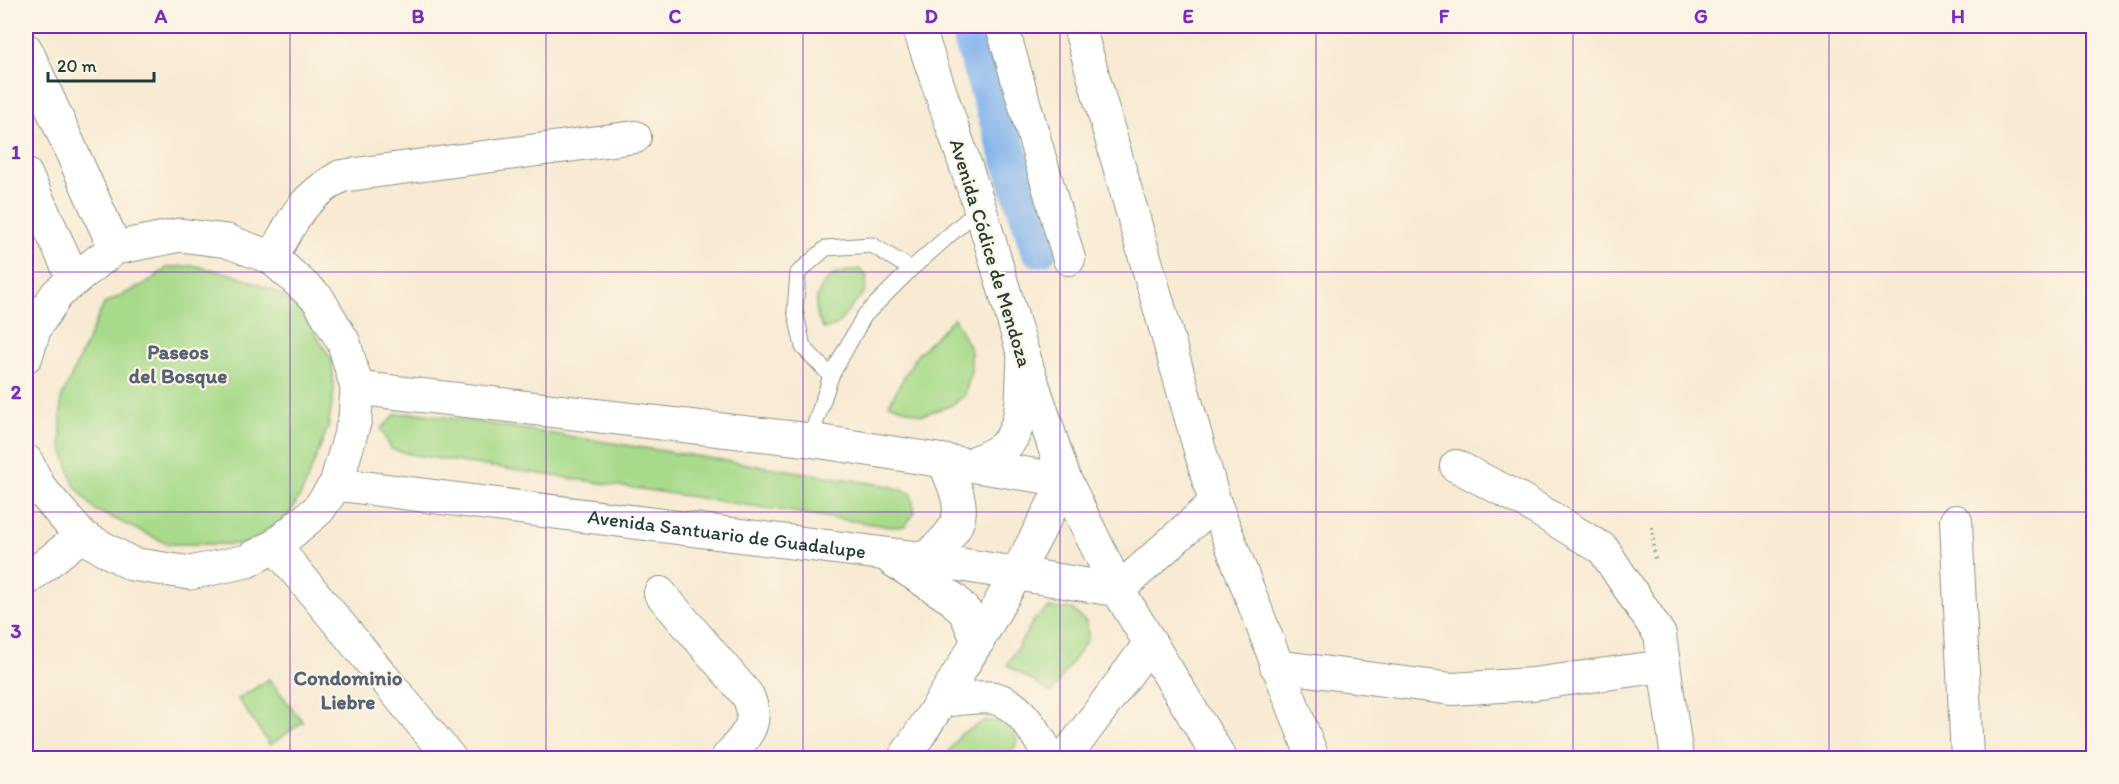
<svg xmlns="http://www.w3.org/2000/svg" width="2119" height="784" font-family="Itim,sans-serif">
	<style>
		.green { fill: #a7da8a; stroke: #638c5f; stroke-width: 1.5 }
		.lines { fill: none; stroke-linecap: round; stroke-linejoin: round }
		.canal { stroke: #81b2ec; stroke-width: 38 }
		.service-casing { stroke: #8c9484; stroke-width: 17 }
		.minor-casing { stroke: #8c9484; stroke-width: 34 }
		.tertiary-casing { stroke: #8c9484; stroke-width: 35 }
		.path { stroke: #8c9484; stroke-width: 4; stroke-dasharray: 1.5 4.5; stroke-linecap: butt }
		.service { stroke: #fff; stroke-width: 15 }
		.minor { stroke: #fff; stroke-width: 32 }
		.tertiary { stroke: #fff; stroke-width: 33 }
		.grid { fill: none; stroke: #7b2cbf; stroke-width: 1.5; stroke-opacity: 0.55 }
		.labels { text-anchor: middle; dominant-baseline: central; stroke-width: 4.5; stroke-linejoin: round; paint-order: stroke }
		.street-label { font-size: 20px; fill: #1f3d34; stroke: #fcf5e5 }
		.neighbourhood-label { font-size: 21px; font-weight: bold; fill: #556375; stroke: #fcf5e5 }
		.neatline { fill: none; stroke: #7b2cbf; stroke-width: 2 }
		.grid-label { font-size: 20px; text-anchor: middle; font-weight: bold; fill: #7b2cbf }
	</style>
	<rect width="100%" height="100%" fill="#fcf5e5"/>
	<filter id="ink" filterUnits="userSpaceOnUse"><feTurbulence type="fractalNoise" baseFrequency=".0167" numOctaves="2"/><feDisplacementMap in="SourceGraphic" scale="12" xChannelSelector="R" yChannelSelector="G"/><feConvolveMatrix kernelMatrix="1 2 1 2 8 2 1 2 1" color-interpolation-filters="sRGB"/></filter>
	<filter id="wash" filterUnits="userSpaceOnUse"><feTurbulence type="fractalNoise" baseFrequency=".008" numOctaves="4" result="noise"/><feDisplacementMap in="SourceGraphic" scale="24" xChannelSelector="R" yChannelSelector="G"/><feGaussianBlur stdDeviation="1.35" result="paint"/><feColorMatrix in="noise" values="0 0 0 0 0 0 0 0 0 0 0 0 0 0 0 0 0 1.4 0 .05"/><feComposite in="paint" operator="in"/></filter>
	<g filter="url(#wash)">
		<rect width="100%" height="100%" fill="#f8ead3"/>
		<path class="green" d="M196,266L235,275L275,291L299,309L332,360L334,391L328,427L302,493L288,516L248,544H168L95,510L74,485L61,444V399L104,304L150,281L168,267Z
			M859,269L867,276L865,291L836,326L824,329C812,312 813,291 831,277C837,272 851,271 859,269Z
			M954,318L971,351V371L965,395L950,406L922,415L889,404L916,356Z
			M418,413L890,486L911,493L915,512L905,526L892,527L414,455L391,449L381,429L396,414Z
			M1049,608L1072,609L1087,623L1088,638L1051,693L1007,665L1034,620Z
			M269,679L303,722L270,745L238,699Z
			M985,721H1008L1018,742L1007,758H944L961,734Z"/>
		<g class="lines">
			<path class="canal" d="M968,26L1039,248"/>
		</g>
	</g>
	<g filter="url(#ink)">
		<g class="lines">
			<g class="service-casing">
				<path id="service" d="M831,376L803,347L795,310L798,273L826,248L872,245L911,269
					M810,440L831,376L864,316L911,269L980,208"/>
			</g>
			<g class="minor-casing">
				<path id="minor" d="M1002,26L1069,259
					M1079,26L1215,503L1313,758
					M272,258C294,218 300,200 341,176L635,137
					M1456,466L1522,500L1603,549L1660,635L1677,758
					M1956,521L1967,758
					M275,546L450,758
					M26,580L81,536
					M1118,590L1215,503
					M660,593L748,696C761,725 745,736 727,758
					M1276,666L1452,689L1533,684L1664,666
					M942,701C958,700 979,695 994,698C1022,704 1037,737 1051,758
					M904,758C964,669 1017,577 1065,480L1024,357L980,208L918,26
					M1065,758L1150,643"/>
			</g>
			<g class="tertiary-casing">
				<g id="tertiary">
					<path d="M26,50L115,248"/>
					<path d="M26,175L74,280"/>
					<path d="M26,356L35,327L57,294L74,280L115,248L180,235L227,241L272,258L318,299L344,343L357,388L355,419L336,484L318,510L275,546L247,561L190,573L132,564L81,536L39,487L26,461"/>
					<path d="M357,388L810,440L1065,480L1118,590L1220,758"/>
					<path d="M969,465C983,459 1004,452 1012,437C1025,415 1022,382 1024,357"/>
					<path id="s1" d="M336,484L925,559L1118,590"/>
					<path d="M925,559C968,523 966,511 944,461"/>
					<path d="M893,560L953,599L966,613L978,641"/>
				</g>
			</g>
			<path class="path" d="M1652,527L1655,562"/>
			<use href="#service" class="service"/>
			<use href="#minor" class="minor"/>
			<use href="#tertiary" class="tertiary"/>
		</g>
	</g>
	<path class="grid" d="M290,26V758M546,26V758M803,26V758M1060,26V758M1316,26V758M1573,26V758M1829,26V758M26,272H2094M26,512H2094"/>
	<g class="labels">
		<g class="street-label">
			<text transform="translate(991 253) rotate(73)">Avenida Códice de Mendoza</text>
			<text stroke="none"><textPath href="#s1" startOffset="394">Avenida Santuario de Guadalupe</textPath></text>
		</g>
		<g class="neighbourhood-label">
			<text x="178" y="351">Paseos<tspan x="178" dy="24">del Bosque</tspan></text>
			<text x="348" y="677">Condominio<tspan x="348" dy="24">Liebre</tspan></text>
		</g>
	</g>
	<rect width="2119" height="784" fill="none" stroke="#fcf5e5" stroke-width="66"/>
	<path d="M48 72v9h106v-9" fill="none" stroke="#1f3d34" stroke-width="3"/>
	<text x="57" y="72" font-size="18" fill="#1f3d34" stroke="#fcf5e5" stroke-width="4.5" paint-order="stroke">20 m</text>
	<rect x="33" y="33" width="2053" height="718" class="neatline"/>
	<g class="grid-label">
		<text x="161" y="23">A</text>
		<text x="418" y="23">B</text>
		<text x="675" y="23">C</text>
		<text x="931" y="23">D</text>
		<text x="1188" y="23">E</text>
		<text x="1444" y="23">F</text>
		<text x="1701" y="23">G</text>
		<text x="1958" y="23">H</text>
		<text x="16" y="159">1</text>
		<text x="16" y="399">2</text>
		<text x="16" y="638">3</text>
	</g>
</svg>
